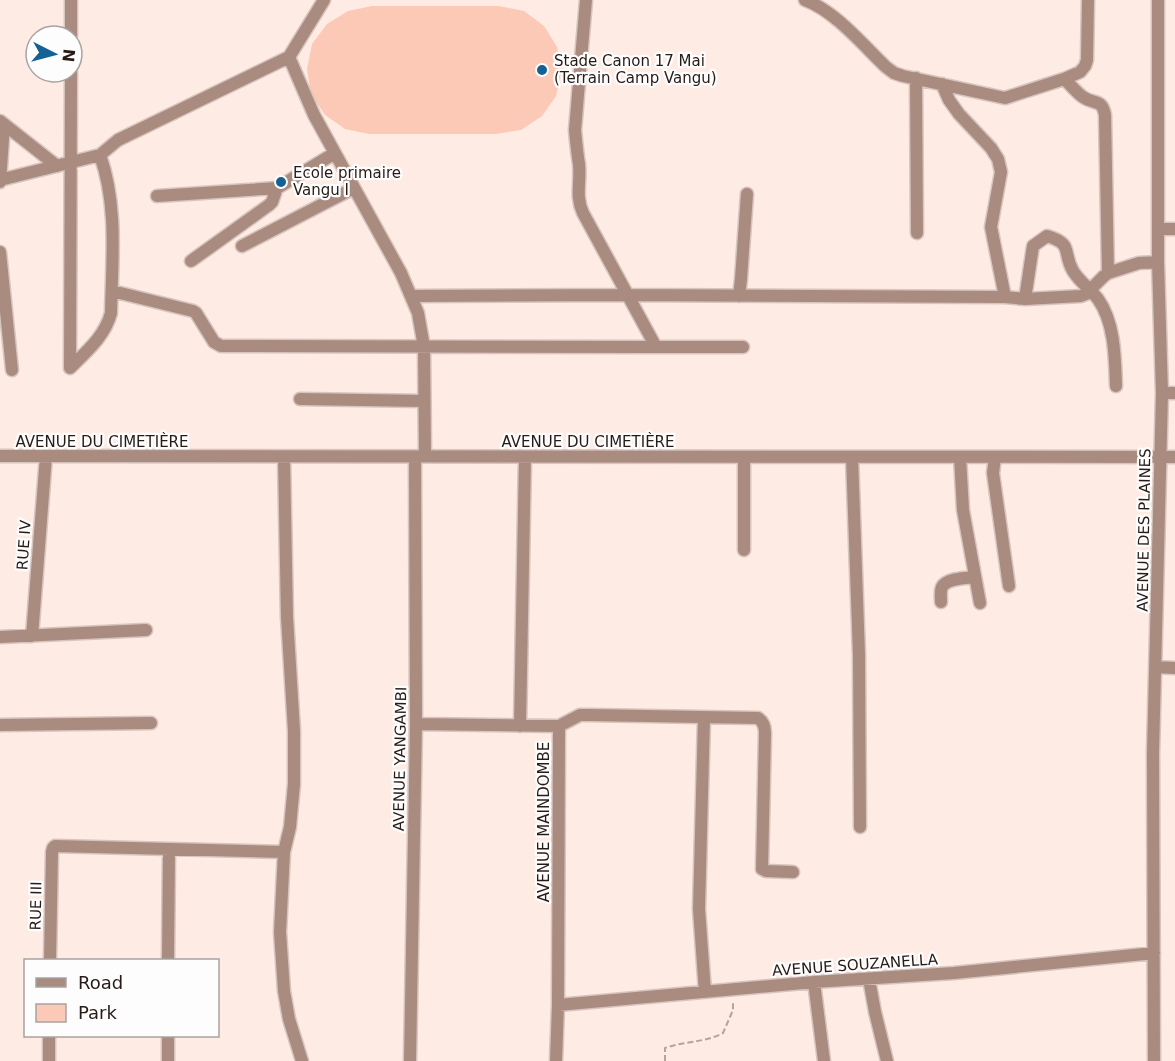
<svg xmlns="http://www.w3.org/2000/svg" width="1175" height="1061" font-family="'DejaVu Sans',sans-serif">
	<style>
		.green { fill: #fcc9b6 }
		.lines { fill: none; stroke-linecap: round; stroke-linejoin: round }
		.minor-casing { stroke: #d7c6bf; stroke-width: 15 }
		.path { stroke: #b4a49e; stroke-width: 2; stroke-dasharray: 6 3; stroke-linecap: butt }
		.minor { stroke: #aa8b80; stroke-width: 12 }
		.poi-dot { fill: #146295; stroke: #fdfdfd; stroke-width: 2 }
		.labels { text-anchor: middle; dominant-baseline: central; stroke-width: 4.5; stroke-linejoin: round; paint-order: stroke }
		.poi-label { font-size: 15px; fill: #261b17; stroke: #fdfdfd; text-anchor: start }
		.street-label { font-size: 15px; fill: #261b17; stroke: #fdfdfd }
	</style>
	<rect width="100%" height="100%" fill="#feebe4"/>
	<path class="green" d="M372,6H499L524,11L544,26L557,47L561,72L556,96L542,116L521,130L496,134H369L345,129L325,115L311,94L307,69L312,44L327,24L348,11Z"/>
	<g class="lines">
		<g class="minor-casing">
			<path id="minor" d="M71,0V36
				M586,0L575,130C576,141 577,152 579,164C581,182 575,196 583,213L656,347H743
				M805,0C835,11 863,45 886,67L894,73L903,76L1005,98L1064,79L1080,72L1085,66L1087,60L1088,0
				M289,57L314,115L401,273L418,313L424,347L425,456
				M916,78L917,233
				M1064,79C1070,84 1076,92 1083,97C1094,105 1102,98 1105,115L1108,273
				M942,84L949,100L959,114L991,148L998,159L1001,172L991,227L1005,297
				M0,121L57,166
				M0,180L100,155L118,140L289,57L324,0
				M0,182L4,124
				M157,196L277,188L335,153
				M1158,229H1175
				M242,246L354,188
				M0,252L12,370
				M191,261L269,205L272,202L277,188
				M112,291L193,311L196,313L214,342L221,346L656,347
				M412,296L627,295L1005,297L1025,299L1081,296L1086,294L1104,276L1108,273L1139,263L1158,262
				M739,296L741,279L747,194
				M1025,299L1033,246L1047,236C1074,244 1062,252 1073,271C1079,281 1090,289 1098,299C1115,323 1115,358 1116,386
				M70,368L71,72
				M70,368C87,351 105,336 111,313C112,259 118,206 100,155
				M1162,393H1175
				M300,399L424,401
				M0,456L1175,457
				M284,457L287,617L294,731V784L290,827L284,852L280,932L284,991L289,1019L302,1061
				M852,457L859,655L860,827
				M960,457L963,510L980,603
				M995,457L993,473L1009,586
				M744,550V457
				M941,602C941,597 940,591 942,587C947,578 966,578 975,577
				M32,636L46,456
				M0,637L146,630
				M1156,667L1175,668
				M704,718L699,909L705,992
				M416,724L559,726
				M0,725L151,723
				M520,726L525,457
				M559,726L580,715H589L758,718C764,722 765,727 765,733L762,869L766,871L793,872
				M50,960L52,852L53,848L55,846L284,852
				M168,960L169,849
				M869,979L875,1012L887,1061
				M814,982L824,1061
				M558,1005L814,982L954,973L1154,953
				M49,1061V1036
				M168,1061V1036
				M410,1061L416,724L415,457
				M556,1061L558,1005L559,726
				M1154,1061L1153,753L1162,393L1158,262V0"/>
		</g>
		<path class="path" d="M665,1061V1048C684,1041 704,1043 723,1033L733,1010V1001"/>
		<use href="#minor" class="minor"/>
	</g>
	<g class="poi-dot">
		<circle cx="542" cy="70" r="6"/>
		<circle cx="281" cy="182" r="6"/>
	</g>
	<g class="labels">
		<g class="poi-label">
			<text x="554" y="61">Stade Canon 17 Mai<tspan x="554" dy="17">(Terrain Camp Vangu)</tspan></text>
			<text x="293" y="173">Ecole primaire<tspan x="293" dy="17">Vangu I</tspan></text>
		</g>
		<g class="street-label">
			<text x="102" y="442">AVENUE DU CIMETIÈRE</text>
			<text x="588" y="442">AVENUE DU CIMETIÈRE</text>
			<text transform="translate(1144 530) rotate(-89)">AVENUE DES PLAINES</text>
			<text transform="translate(24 545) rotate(-86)">RUE IV</text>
			<text transform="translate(400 759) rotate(-89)">AVENUE YANGAMBI</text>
			<text transform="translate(544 822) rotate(-90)">AVENUE MAINDOMBE</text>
			<text transform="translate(36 906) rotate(-89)">RUE III</text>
			<text transform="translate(855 965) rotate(-4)">AVENUE SOUZANELLA</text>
		</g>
	</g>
	<rect x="24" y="959" width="195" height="78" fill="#fdfdfd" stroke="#a7a3a1" stroke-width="1.5"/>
	<rect x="36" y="978" width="30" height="9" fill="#aa8b80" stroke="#a7a3a1" stroke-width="1.5"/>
	<text x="78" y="989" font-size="18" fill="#261b17">Road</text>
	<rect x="36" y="1004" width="30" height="18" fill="#fcc9b6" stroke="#a7a3a1" stroke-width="1.5"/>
	<text x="78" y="1019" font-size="18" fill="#261b17">Park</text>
	<g transform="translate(54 54) rotate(96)"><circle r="28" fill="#fdfdfd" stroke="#a7a3a1" stroke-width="1.5"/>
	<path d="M0-4.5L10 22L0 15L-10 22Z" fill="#146295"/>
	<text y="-9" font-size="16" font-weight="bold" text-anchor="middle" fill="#261b17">N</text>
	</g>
</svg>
